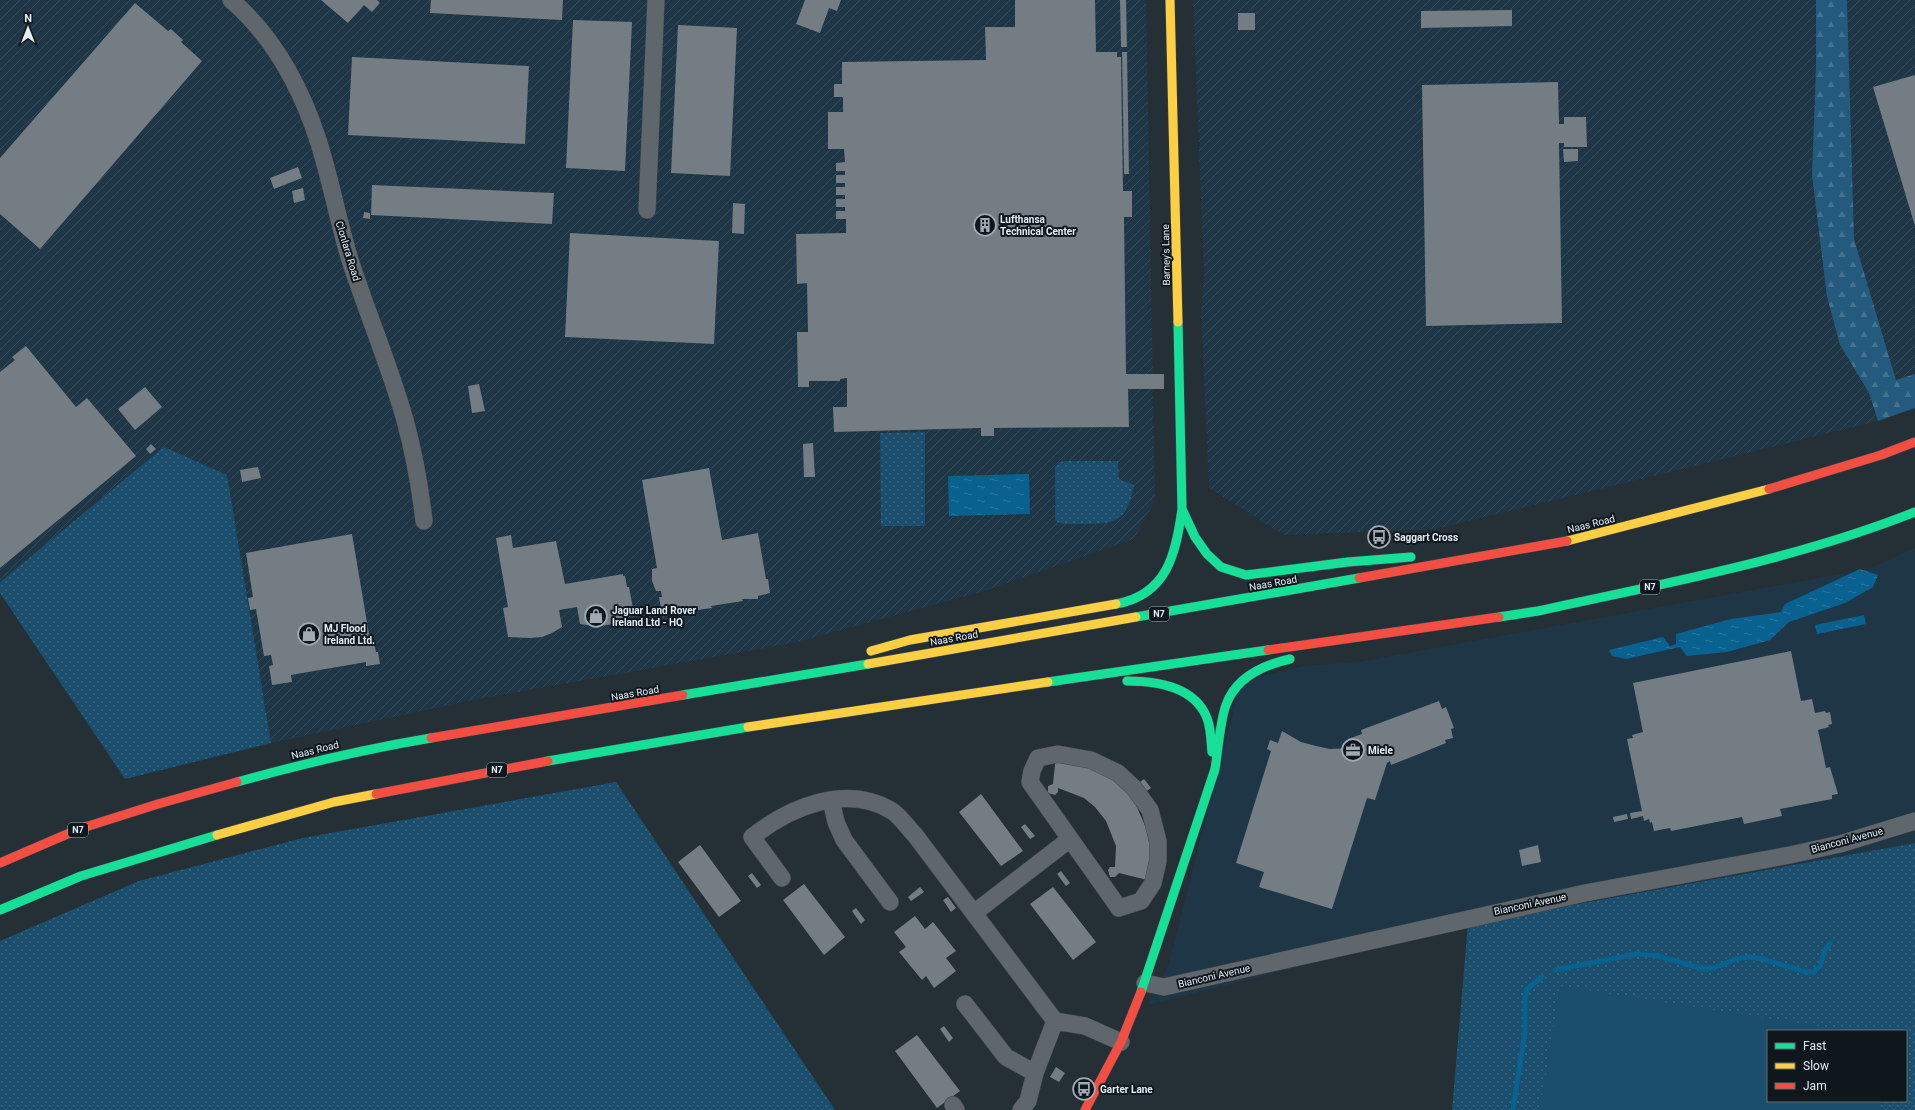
<svg xmlns="http://www.w3.org/2000/svg" width="1915" height="1110" font-family="Roboto,sans-serif">
	<style>
		.built { fill: #1f3646 }
		.industrial { fill: url(#industrial-furrows) }
		.green { fill: url(#green-dots); fill-rule: evenodd }
		.forest { fill: url(#forest-firs) }
		.pitch { fill: #1b4e6d }
		.water { fill: url(#water-ripples) }
		.lines { fill: none; stroke-linecap: round; stroke-linejoin: round }
		.stream { stroke: #08618f; stroke-width: 5 }
		.building { fill: #747d84 }
		.street-casing { stroke: #414a50; stroke-width: 18 }
		.fast-casing { stroke: #414a50; stroke-width: 10 }
		.slow-casing { stroke: #414a50; stroke-width: 10 }
		.jam-casing { stroke: #414a50; stroke-width: 10 }
		.street { stroke: #5f666c; stroke-width: 17 }
		.fast { stroke: #16e098; stroke-width: 9 }
		.slow { stroke: #ffcf43; stroke-width: 9 }
		.jam { stroke: #f24e42; stroke-width: 9 }
		.labels { text-anchor: middle; dominant-baseline: central; stroke-width: 4; stroke-linejoin: round; paint-order: stroke }
		.shield { fill: #0f171d; stroke: #a3adb5; stroke-width: 1 }
		.shield-label { font-size: 9px; font-weight: bold; fill: #e2edf6 }
		.poi-label { font-size: 10px; font-weight: bold; fill: #e2edf6; stroke: #0f171d; text-anchor: start }
		.street-label { font-size: 10px; fill: #e2edf6; stroke: #0f171d }
	</style>
	<defs>
		<pattern id="industrial-furrows" width="10" height="10" patternUnits="userSpaceOnUse"><rect width="10" height="10" fill="#1f3646"/><path d="M-1 1l2-2M0 10L10 0M9 11l2-2" fill="none" stroke="#344a58"/></pattern>
		<pattern id="green-dots" width="8" height="8" patternUnits="userSpaceOnUse"><rect width="8" height="8" fill="#1b4e6d"/><path d="M2 2h.1M6 6h.1" fill="none" stroke="#3c6882" stroke-width="1.8" stroke-linecap="round"/></pattern>
		<pattern id="forest-firs" width="22" height="20" patternUnits="userSpaceOnUse"><rect width="22" height="20" fill="#245a7d"/><path d="M5 1l3.5 6h-7zM16 11l3.5 6h-7z" fill="#447290"/></pattern>
		<pattern id="water-ripples" width="26" height="14" patternUnits="userSpaceOnUse"><rect width="26" height="14" fill="#08618f"/><path d="M2 4q2-2 4 0t4 0M15 11q2-2 4 0t4 0" fill="none" stroke="#2c789f"/></pattern>
	</defs>
	<rect width="100%" height="100%" fill="#252f36"/>
	<path class="built" d="M1915,548V843L1468,924L1148,1005L1169,963L1241,681L1304,666L1358,662L1868,569Z"/>
	<path class="industrial" d="M0,0H1146L1155,501L1134,539L984,591L797,642L478,699L271,743L226,475L164,447L0,582Z
		M1193,0H1816V67L1827,297L1840,345L1869,393L1878,421L1436,529L1284,535L1209,488L1201,311L1204,275Z
		M1847,0H1915V374L1896,380L1854,239Z"/>
	<path class="green" d="M925,432V526H881L880,433Z
		M164,447L227,475L271,743L125,779L0,593V582Z
		M1066,461H1118L1119,479L1134,485C1127,521 1117,524 1082,524C1074,524 1064,525 1057,522L1055,520V467L1060,462Z
		M616,782L835,1110H0V941L139,881L303,838Z
		M1915,843V1110H1452L1468,924ZM1768,1031H1906V1101H1768Z"/>
	<path class="forest" d="M1816,0H1847L1854,239L1896,380L1915,374V408L1878,421L1869,393L1840,345L1827,297L1812,175L1816,67Z"/>
	<path class="pitch" d="M1560,986L1850,1031H1768V1101H1881L1880,1110H1540Z"/>
	<path class="water" d="M1029,474L1030,514L949,516L948,476Z
		M1860,569L1878,575L1873,587L1845,603L1789,622L1770,640L1727,652L1687,656L1680,647L1626,659L1612,656L1609,650L1663,637L1670,646L1676,644V634L1731,619L1781,612L1785,604Z
		M1864,615L1866,624L1817,634L1815,625Z"/>
	<g class="lines">
		<path class="stream" d="M1555,970L1637,954L1658,956L1704,969L1714,968L1736,959L1749,957L1763,959L1806,972H1814L1820,966L1825,950L1830,943
			M1513,1110L1525,1031V998L1527,989L1542,977"/>
	</g>
	<path class="building" d="M321,0H377L380,3L372,12L364,5L348,23Z
		M431,0H563L562,20L430,13Z
		M805,0H841L837,11L829,8L820,33L796,24Z
		M1015,0H1095L1096,52H1117V57H1121L1123,191H1132V217H1124L1126,374H1164V389H1128L1129,427L994,428V436H981V428L834,432L833,407H847V378L840,379V381H809V387H798L797,332H808L807,283L797,284L796,234L846,233V219H836V211H845V207H836V199H845V195H836V187H845V183H836V175H845V171H836V163L845,162L844,149H828V112H843V97H834V84H842V62L986,60L985,27H1015Z
		M1120,0H1126L1127,47H1121Z
		M135,3L168,31L171,29L183,40L181,42L202,61L40,249L0,214V158Z
		M1512,10V26L1421,28V11Z
		M1238,13H1255V30H1238Z
		M573,20L632,22L625,171L566,168Z
		M678,25L737,28L730,176L671,173Z
		M1122,52H1127L1129,174H1124Z
		M352,57L529,66L525,144L348,135Z
		M1915,75V226L1873,87Z
		M1558,82L1559,124H1564V117H1586L1587,147H1564V143H1559L1562,323L1426,326L1422,85Z
		M1563,149H1578V161L1564,162Z
		M298,167L302,178L274,189L270,178Z
		M372,185L554,193L552,224L371,215Z
		M303,188L305,200L294,203L292,191Z
		M733,203L745,204L744,234L732,233Z
		M364,212L370,213V219L363,218Z
		M570,233L719,241L714,344L565,337Z
		M26,346L76,407L87,398L136,456L0,568V372L15,360L12,357Z
		M479,384L485,411L472,413L468,386Z
		M145,387L162,407L135,430L118,409Z
		M813,443L815,477H804L803,444Z
		M151,444L156,449L150,454L146,449Z
		M258,467L261,478L242,482L240,470Z
		M709,468L722,540L758,533L766,579H768L770,593L758,596V599H742L743,601L711,606L712,608L662,615L659,597H662L661,591H656L652,581V569L657,568L642,480Z
		M352,534L369,634H372L376,652H378L380,664L366,666V662L291,675L292,682L272,685L269,666L273,665L271,655L264,656L256,609L250,610L248,598L253,597L246,553Z
		M511,535L513,548L556,541L565,584L623,574V576H625L627,587H629L634,614L623,621L608,625L593,626L580,624L577,607L559,610L562,627L552,633L542,637L530,638L508,637L503,608L508,607L496,538Z
		M1791,651L1801,701L1812,699L1815,713L1825,711L1826,713L1830,712L1832,724L1828,725L1829,727L1818,730L1826,768L1830,767L1838,794L1832,795V799L1780,809L1782,816L1744,824L1742,817L1671,831L1670,828L1654,831L1652,822L1650,823L1649,819L1644,821L1643,816L1631,819L1630,813L1642,811L1627,739L1633,738L1632,735L1643,732L1633,683Z
		M1439,701L1442,709L1446,707L1454,728L1451,729L1453,738L1445,740L1446,743L1419,754L1391,765L1390,761L1387,763L1375,800L1367,798L1332,909L1259,887L1264,872L1236,863L1271,751L1267,749L1270,740L1278,743L1282,731L1301,742L1316,746L1330,749L1351,748L1348,739L1362,734L1361,730Z
		M1056,755L1098,767L1125,789L1136,805L1147,830L1150,849L1147,880L1119,873L1115,877H1110L1108,870L1110,867H1115L1116,846L1106,821L1095,807L1084,798L1058,788V792L1055,795L1048,793V786L1053,784Z
		M1144,779L1151,788L1144,793L1137,784Z
		M981,794L1023,851L1001,866L959,812Z
		M1627,814L1628,819L1614,822L1613,817Z
		M1025,824L1035,836L1030,839L1021,827Z
		M700,845L741,901L719,917L678,862Z
		M1538,845L1541,862L1522,866L1519,850Z
		M1061,871L1070,883L1066,886L1057,874Z
		M752,873L761,885L757,888L748,876Z
		M804,884L845,937L824,955L783,900Z
		M920,887L924,892L911,901L908,897Z
		M1053,887L1096,942L1073,960L1030,904Z
		M948,897L956,908L951,912L943,900Z
		M856,908L865,920L861,924L852,911Z
		M915,916L925,929L933,922L956,951L946,958L956,971L934,988L926,976L922,980L899,952L906,947L894,932Z
		M944,1026L953,1038L949,1042L940,1029Z
		M917,1035L960,1091L937,1108L895,1051Z
		M1056,1067L1065,1073L1059,1082L1050,1077Z"/>
	<g class="lines">
		<g class="street-casing">
			<path id="street" d="M231,0C273,36 301,88 318,140C331,180 338,222 351,263C368,315 390,367 405,420C414,453 420,487 424,521
				M647,210L656,0
				M1058,754L1091,760L1118,773L1134,788L1150,810L1158,841V861L1153,883L1141,901L1119,908L1030,782L1032,771L1038,758Z
				M831,800L836,822L844,840L890,902
				M782,878L752,837C790,807 846,783 892,811C900,816 908,828 915,835L1055,1021L1085,1026L1121,1042
				M974,913L1070,839
				M1145,983L1164,987L1585,893L1790,855L1840,844L1915,821
				M965,1004L1006,1057L1035,1073
				M953,1105L956,1110
				M1021,1110L1028,1101L1035,1073L1055,1021"/>
		</g>
		<g class="fast-casing">
			<path id="fast" d="M1178,322L1182,509
				M1182,509L1195,537L1207,554L1221,567L1246,575L1348,562L1411,557
				M1116,604C1167,595 1176,554 1182,509
				M1136,617L1359,578
				M1499,617L1538,611C1665,583 1794,560 1915,512
				M1127,681C1158,681 1197,687 1208,721C1211,731 1211,742 1212,752
				M1048,682L1268,650
				M683,695L868,664
				M548,761L748,727
				M1215,769C1218,751 1220,721 1226,705C1236,677 1263,665 1290,659
				M237,782C302,764 365,749 431,738
				M0,910L81,876L217,835
				M1141,992L1215,769"/>
		</g>
		<g class="slow-casing">
			<path id="slow" d="M1170,0L1178,322
				M1567,541L1769,489
				M871,651L910,640L1116,604
				M868,664L1136,617
				M748,727L1048,682
				M217,835L334,802L376,794"/>
		</g>
		<g class="jam-casing">
			<path id="jam" d="M1769,489L1881,455L1915,442
				M1359,578L1567,541
				M1268,650L1499,617
				M431,738L683,695
				M376,794L548,761
				M0,863L79,829L158,804L237,782
				M1085,1110L1121,1042L1141,992"/>
		</g>
		<use href="#street" class="street"/>
		<use href="#fast" class="fast"/>
		<use href="#slow" class="slow"/>
		<use href="#jam" class="jam"/>
	</g>
	<defs>
		<g id="building-ring" transform="scale(1.15)"><circle r="9.5" fill="#0f171d" stroke="#a0aab3" stroke-width="1.5"/><path d="M-4-6H4V6H1V3H-1V6H-4ZM-2.5-4.3h1.7v1.8h-1.7ZM.8-4.3h1.7v1.8H.8ZM-2.5-1h1.7V.8h-1.7ZM.8-1h1.7V.8H.8Z" fill="#a0aab3"/></g>
		<g id="bus-ring" transform="scale(1.15)"><circle r="9.5" fill="#0f171d" stroke="#a0aab3" stroke-width="1.5"/><path d="M-5-6H5V4H4V6H2V4H-2V6H-4V4H-5ZM-3.5-4V0h7V-4ZM-3.5 1.2v1.5H-2V1.2ZM2 1.2v1.5H3.5V1.2Z" fill="#a0aab3"/></g>
		<g id="shop-ring" transform="scale(1.15)"><circle r="9.5" fill="#0f171d" stroke="#a0aab3" stroke-width="1.5"/><path d="M-5-2.5h2.3a2.7 3.5 0 0 1 5.4 0H5L5.5 6h-11ZM-1.5-2.5h3a1.5 2.3 0 0 0-3 0Z" fill="#a0aab3"/></g>
		<g id="office-ring" transform="scale(1.15)"><circle r="9.5" fill="#0f171d" stroke="#a0aab3" stroke-width="1.5"/><path d="M-6-3h4V-5.5h4V-3h4V5H-6ZM-1-4.5V-3h2v-1.5ZM-6 0V1H6V0Z" fill="#a0aab3"/></g>
	</defs>
	<g fill-rule="evenodd">
		<use href="#building-ring" x="985" y="225"/>
		<use href="#bus-ring" x="1379" y="537"/>
		<use href="#shop-ring" x="596" y="616"/>
		<use href="#shop-ring" x="309" y="634"/>
		<use href="#office-ring" x="1353" y="750"/>
		<use href="#bus-ring" x="1084" y="1089"/>
	</g>
	<g class="labels">
		<g class="shield">
			<rect x="1640" y="580" width="20" height="14" rx="3"/>
			<rect x="1149" y="607" width="20" height="14" rx="3"/>
			<rect x="487" y="763" width="20" height="14" rx="3"/>
			<rect x="68" y="823" width="20" height="14" rx="3"/>
		</g>
		<g class="shield-label">
			<text x="1650" y="587">N7</text>
			<text x="1159" y="614">N7</text>
			<text x="497" y="770">N7</text>
			<text x="78" y="830">N7</text>
		</g>
		<g class="poi-label">
			<text x="1000" y="219">Lufthansa<tspan x="1000" dy="12">Technical Center</tspan></text>
			<text x="1394" y="537">Saggart Cross</text>
			<text x="612" y="610">Jaguar Land Rover<tspan x="612" dy="12">Ireland Ltd - HQ</tspan></text>
			<text x="324" y="628">MJ Flood<tspan x="324" dy="12">Ireland Ltd.</tspan></text>
			<text x="1368" y="750">Miele</text>
			<text x="1100" y="1089">Garter Lane</text>
		</g>
		<g class="street-label">
			<text transform="translate(348 251) rotate(73)">Clonlara Road</text>
			<text transform="translate(1166 255) rotate(-91)">Barney's Lane</text>
			<text transform="translate(1591 524) rotate(-14)">Naas Road</text>
			<text transform="translate(1273 583) rotate(-10)">Naas Road</text>
			<text transform="translate(954 638) rotate(-10)">Naas Road</text>
			<text transform="translate(635 693) rotate(-10)">Naas Road</text>
			<text transform="translate(315 750) rotate(-14)">Naas Road</text>
			<text transform="translate(1847 840) rotate(-15)">Bianconi Avenue</text>
			<text transform="translate(1530 904) rotate(-12)">Bianconi Avenue</text>
			<text transform="translate(1214 976) rotate(-13)">Bianconi Avenue</text>
		</g>
	</g>
	<rect x="1767" y="1030" width="140" height="72" fill="#0f171d" stroke="#636d74"/>
	<rect x="1775" y="1043" width="20" height="6" fill="#16e098" stroke="#636d74"/>
	<text x="1803" y="1050" font-size="12" fill="#e2edf6">Fast</text>
	<rect x="1775" y="1063" width="20" height="6" fill="#ffcf43" stroke="#636d74"/>
	<text x="1803" y="1070" font-size="12" fill="#e2edf6">Slow</text>
	<rect x="1775" y="1083" width="20" height="6" fill="#f24e42" stroke="#636d74"/>
	<text x="1803" y="1090" font-size="12" fill="#e2edf6">Jam</text>
	<g transform="translate(28 28)" stroke="#0f171d" stroke-width="3" paint-order="stroke">
	<path d="M0-3L7 15L0 10L-7 15Z" fill="#e2edf6"/>
	<text y="-6" font-size="11" font-weight="bold" text-anchor="middle" fill="#e2edf6">N</text>
	</g>
</svg>
